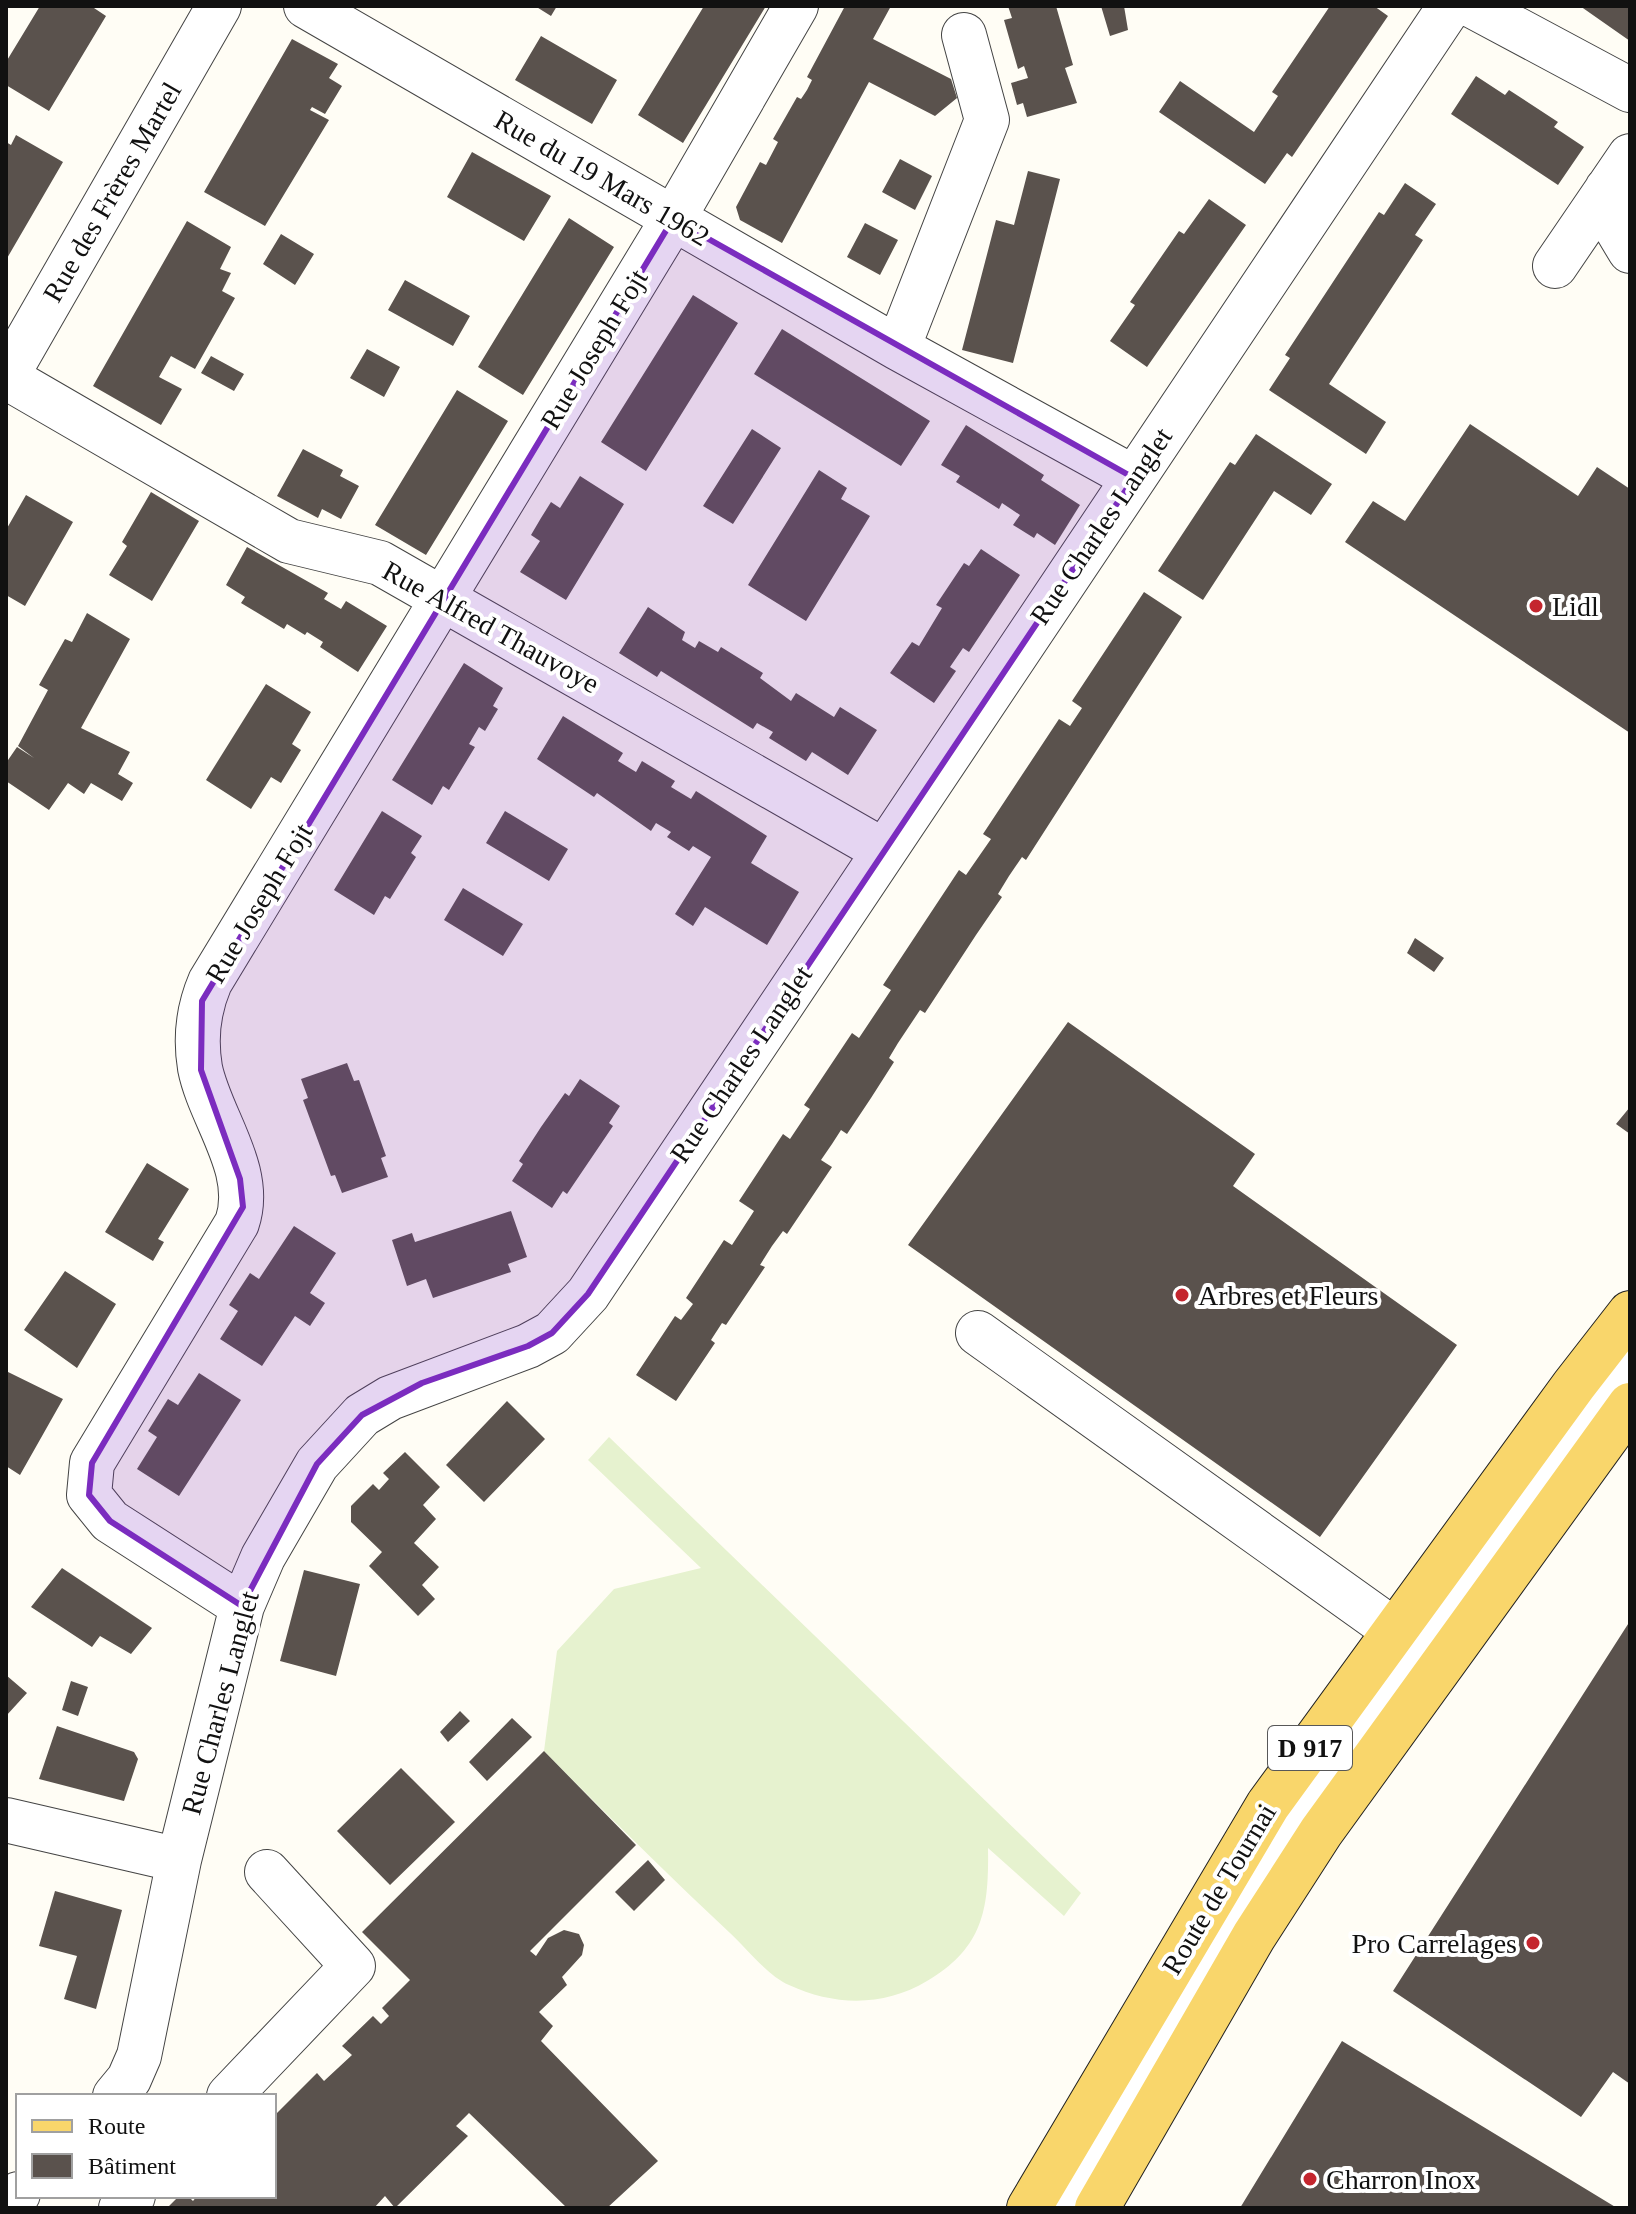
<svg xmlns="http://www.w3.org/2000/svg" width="1636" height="2214" font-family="Georgia,serif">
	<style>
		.pitch { fill: #e6f2cf }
		.building { fill: #5a524d }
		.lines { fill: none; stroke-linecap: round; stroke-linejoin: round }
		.minor-casing { stroke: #444; stroke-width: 46 }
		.major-casing { stroke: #222; stroke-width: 46 }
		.minor { stroke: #fff; stroke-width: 44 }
		.major { stroke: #f9d66b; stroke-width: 44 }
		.marked { fill: #7b2cbf; fill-opacity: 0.2; stroke: #7b2cbf; stroke-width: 6; stroke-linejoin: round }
		.poi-dot { fill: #c4262e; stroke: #fff; stroke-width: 3 }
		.labels { text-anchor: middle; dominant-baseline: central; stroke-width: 8; stroke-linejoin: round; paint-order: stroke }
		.shield { fill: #fff; stroke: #585858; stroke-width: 2 }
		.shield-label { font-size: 26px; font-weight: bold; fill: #111 }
		.street-label { font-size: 28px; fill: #111; stroke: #fff }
		.poi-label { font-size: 28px; fill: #111; stroke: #fff; text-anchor: start }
	</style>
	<rect width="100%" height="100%" fill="#fffdf5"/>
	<path class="pitch" d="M609,1437L1081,1893L1064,1916L988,1848C989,1910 983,1948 927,1981C884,2007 834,2006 789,1985C768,1976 747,1949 730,1933C667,1874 605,1813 544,1751L557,1651L614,1589L701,1568L588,1460Z"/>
	<path class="building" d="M40,6H91L106,16L49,111L6,85V62Z
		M535,6H557L551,16Z
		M704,6H766L683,143L638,115Z
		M845,6H891L873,39L951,79L957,98L935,116L869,82L782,243L740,220L736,207L760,162L766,165L778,142L773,139L797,97L801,99L807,90L812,80L807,77Z
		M1008,6H1056L1073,65L1065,68L1077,103L1027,117L1023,103L1017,105L1011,83L1028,78L1024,66L1018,69L1004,20L1012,18Z
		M1101,6H1124L1128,30L1110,36Z
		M1330,6H1374L1388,16L1292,157L1287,153L1265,184L1159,112L1180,81L1254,132L1278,96L1272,92Z
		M1580,6H1630V41Z
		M541,36L617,80L592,124L515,80Z
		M292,39L338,64L329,78L342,86L325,114L312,107L310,110L329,120L265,226L204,192Z
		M1476,76L1505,95L1509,90L1558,122L1554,127L1584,147L1558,185L1451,114Z
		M16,135L63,162L6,260V142L11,145Z
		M472,152L551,196L524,241L447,197Z
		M900,159L932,176L915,210L882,192Z
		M1028,171L1060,179L1013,363L962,350L996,220L1014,225Z
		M1405,183L1436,204L1415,235L1423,240L1329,384L1386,422L1366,454L1269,390L1290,358L1285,355L1379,212L1384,215Z
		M1209,199L1246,225L1147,367L1110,341L1135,305L1130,302L1179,231L1184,234Z
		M569,218L614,247L523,395L478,367Z
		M187,221L231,247L220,269L231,273L222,291L235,298L195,369L171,356L159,377L182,389L161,425L93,386Z
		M865,223L898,240L880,275L847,257Z
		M281,234L314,254L295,285L263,264Z
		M405,280L470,316L453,346L388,310Z
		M693,295L738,323L646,471L601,442Z
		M782,329L930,421L901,466L754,374Z
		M367,349L400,367L384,397L350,378Z
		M211,356L244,374L234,391L201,373Z
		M457,390L508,421L426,555L375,525Z
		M1470,424L1578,496L1597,467L1630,489V733L1345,542L1373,501L1405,521Z
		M966,425L1044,475L1041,480L1080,505L1055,545L1037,533L1034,538L1013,525L1020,515L1002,503L999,509L977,495L956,482L960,476L941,465Z
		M752,429L781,448L733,524L703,506Z
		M1256,434L1332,484L1311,515L1274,491L1203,600L1158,571L1230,462L1235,465Z
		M303,449L343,470L340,476L359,486L341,519L322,509L318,518L277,496Z
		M819,470L847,488L841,499L870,516L806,621L748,585Z
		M580,476L624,504L566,600L520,572L540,541L531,535L541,518L551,502L560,508Z
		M151,492L199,521L152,601L109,575L127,546L122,542Z
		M26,495L73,522L25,606L6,595V530Z
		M247,547L328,593L324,599L341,609L346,601L387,626L358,672L320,647L323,642L307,632L305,635L287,624L284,629L241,603L245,597L226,585Z
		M981,549L1020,575L969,652L963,648L950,667L956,671L934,703L890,673L912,642L919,646L942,608L936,605L964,563L969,566Z
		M1144,592L1182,617L1026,860L1022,857L1009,876L998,894L1002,897L976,935L925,1013L920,1010L898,1043L889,1058L894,1062L871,1098L847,1134L841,1130L832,1144L821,1160L832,1167L787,1234L783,1231L772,1246L760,1265L765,1267L726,1325L722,1323L711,1340L715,1343L676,1401L636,1375L675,1316L681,1320L693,1304L686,1298L724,1240L732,1245L754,1211L739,1201L783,1134L790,1139L810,1109L804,1105L852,1033L859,1038L891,990L883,985L959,870L966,875L991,839L983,834L1059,719L1070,726L1082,708L1072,701Z
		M648,607L685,632L682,640L695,648L699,641L718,652L721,647L763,673L760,678L791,701L796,693L834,717L840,707L877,730L848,775L812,752L806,761L769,738L773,732L757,723L753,729L661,671L657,677L619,653Z
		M87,613L130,639L81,728L130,752L118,774L133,783L122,801L91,783L84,794L68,783L49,810L6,781V763L17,747L34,758L18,746L48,690L39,685L65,639L72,642Z
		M464,663L503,688L493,706L498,709L485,731L479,727L469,744L475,747L449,790L443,786L432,805L392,780Z
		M266,684L311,712L292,744L301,750L281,783L271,777L251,809L206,780Z
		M563,716L623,753L618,761L636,772L642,761L675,781L671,787L691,799L696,791L767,836L751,863L799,892L767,945L705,907L693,926L675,914L711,857L693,846L689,851L667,837L671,832L656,823L651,831L597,793L594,797L537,759Z
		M382,811L422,836L411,853L416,857L390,899L385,896L374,915L334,890Z
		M505,811L568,849L549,881L486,843Z
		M463,888L523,924L503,956L444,920Z
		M1415,938L1444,958L1434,972L1407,953Z
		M1068,1022L1255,1154L1233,1186L1457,1345L1320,1537L908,1245Z
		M347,1063L354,1081L359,1080L386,1156L381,1158L388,1177L342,1193L335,1175L331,1176L303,1100L308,1098L301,1079Z
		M580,1079L620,1106L609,1123L613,1126L567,1194L563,1191L552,1208L512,1181L523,1164L519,1161L541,1127L565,1093L569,1096Z
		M1630,1107V1134L1616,1124Z
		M147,1163L189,1189L158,1239L164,1242L153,1261L105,1232Z
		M511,1211L527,1257L508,1264L511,1272L433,1298L426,1279L407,1286L392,1240L412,1233L415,1242Z
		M294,1226L336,1253L310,1293L325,1303L310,1326L295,1316L262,1366L220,1339L238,1311L229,1305L250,1273L259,1279Z
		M65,1271L116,1304L77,1368L24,1330Z
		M6,1371L63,1399L20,1475L6,1466Z
		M199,1373L241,1400L179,1496L137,1469L157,1437L148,1431L168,1399L178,1405Z
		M507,1401L545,1439L484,1502L446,1465Z
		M405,1452L440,1487L423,1505L436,1519L414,1543L439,1567L422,1585L435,1599L418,1616L369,1566L382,1552L351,1522V1506L373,1484L379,1490L389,1479L383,1473Z
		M62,1568L152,1628L131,1654L100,1636L92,1647L31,1607Z
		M304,1570L360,1584L336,1676L280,1661Z
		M1630,1621V2084L1613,2072L1581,2117L1393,1991Z
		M6,1675L27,1693L6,1716Z
		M71,1681L88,1687L78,1716L62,1710Z
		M460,1711L470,1721L448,1742L440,1732Z
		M512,1718L532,1737L487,1781L469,1762Z
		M57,1726L134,1752L138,1759L124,1801L39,1779Z
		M544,1751L636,1845L530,1951L536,1956L548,1938L564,1930L579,1934L584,1945L582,1955L562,1977L567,1985L539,2012L553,2026L541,2041L658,2161L607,2208H567L469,2113L456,2126L468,2136L395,2208L385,2196L374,2208H167L179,2196H188L193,2201L197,2196H274V2116L317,2073L324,2081L352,2055L342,2046L373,2016L381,2024L389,2016L382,2008L410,1980L362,1932Z
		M401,1768L455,1822L390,1885L337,1831Z
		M648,1860L665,1880L634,1911L615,1892Z
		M55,1891L122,1910L96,2009L64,1999L77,1956L39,1946Z
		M1342,2041L1617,2208H1240Z"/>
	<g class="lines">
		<g class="minor-casing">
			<path id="minor" d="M306,6L898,348L1134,478
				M1473,6L1630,90
				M1607,189L1615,226L1630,251
				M1555,266L1630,156
				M898,348L987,120L964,35
				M6,377L289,541L380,563L884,851
				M6,377L219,6
				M978,1333L1395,1631
				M242,1606L110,1521L89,1495L92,1463L237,1223C255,1170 210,1118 200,1068C195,1038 198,1010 210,982L673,219L796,6
				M6,1820L179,1860
				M115,2096L129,2079L139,2056L179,1860L242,1606L263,1557L317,1464L362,1415L390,1398L528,1346L552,1333L588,1294L1450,6
				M229,2096L353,1966L267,1872
				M6,2206L18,2194
				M121,2208L133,2196
				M1069,2208L1283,1848L1630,1367"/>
		</g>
		<g class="major-casing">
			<path id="major" d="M1029,2208L1268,1805L1574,1385L1630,1313
				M1097,2208L1254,1936L1321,1832L1630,1405"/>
		</g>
		<use href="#minor" class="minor"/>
		<use href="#major" class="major"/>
	</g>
	<path class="marked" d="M673,219L1134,478L588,1294L552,1333L528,1346L422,1383L362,1415L317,1464L242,1606L110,1521L89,1495L92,1463L243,1207L240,1179L201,1070L202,1001Z"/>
	<g class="poi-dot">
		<circle cx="1536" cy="606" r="8"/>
		<circle cx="1182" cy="1295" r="8"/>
		<circle cx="1533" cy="1943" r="8"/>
		<circle cx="1310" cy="2179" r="8"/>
	</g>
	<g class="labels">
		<rect class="shield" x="1268" y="1726" width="84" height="44" rx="6"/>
		<g class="shield-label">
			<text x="1310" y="1748">D 917</text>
		</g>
		<g class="street-label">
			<text transform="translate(602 178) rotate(30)">Rue du 19 Mars 1962</text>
			<text transform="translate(112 192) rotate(-60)">Rue des Frères Martel</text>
			<text transform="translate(594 349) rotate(-59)">Rue Joseph Fojt</text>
			<text transform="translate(1101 526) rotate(-56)">Rue Charles Langlet</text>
			<text transform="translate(491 627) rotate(29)">Rue Alfred Thauvoye</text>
			<text transform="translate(259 903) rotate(-59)">Rue Joseph Fojt</text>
			<text transform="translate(741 1064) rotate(-56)">Rue Charles Langlet</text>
			<text transform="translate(220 1703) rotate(-75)">Rue Charles Langlet</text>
			<text transform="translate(1219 1889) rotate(-59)">Route de Tournai</text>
		</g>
		<g class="poi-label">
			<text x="1552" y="606">Lidl</text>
			<text x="1198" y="1295">Arbres et Fleurs</text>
			<text x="1517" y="1943" text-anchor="end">Pro Carrelages</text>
			<text x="1326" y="2179">Charron Inox</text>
		</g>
	</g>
	<rect width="1636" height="2214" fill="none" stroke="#111111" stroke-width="16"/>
	<rect x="16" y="2094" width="260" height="104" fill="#ffffff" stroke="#a0a0a0" stroke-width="2"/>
	<rect x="32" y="2120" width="40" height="12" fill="#f9d66b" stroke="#a0a0a0" stroke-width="2"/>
	<text x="88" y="2134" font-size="24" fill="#111111">Route</text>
	<rect x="32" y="2154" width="40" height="24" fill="#5a524d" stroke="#a0a0a0" stroke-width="2"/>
	<text x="88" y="2174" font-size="24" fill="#111111">Bâtiment</text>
</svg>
